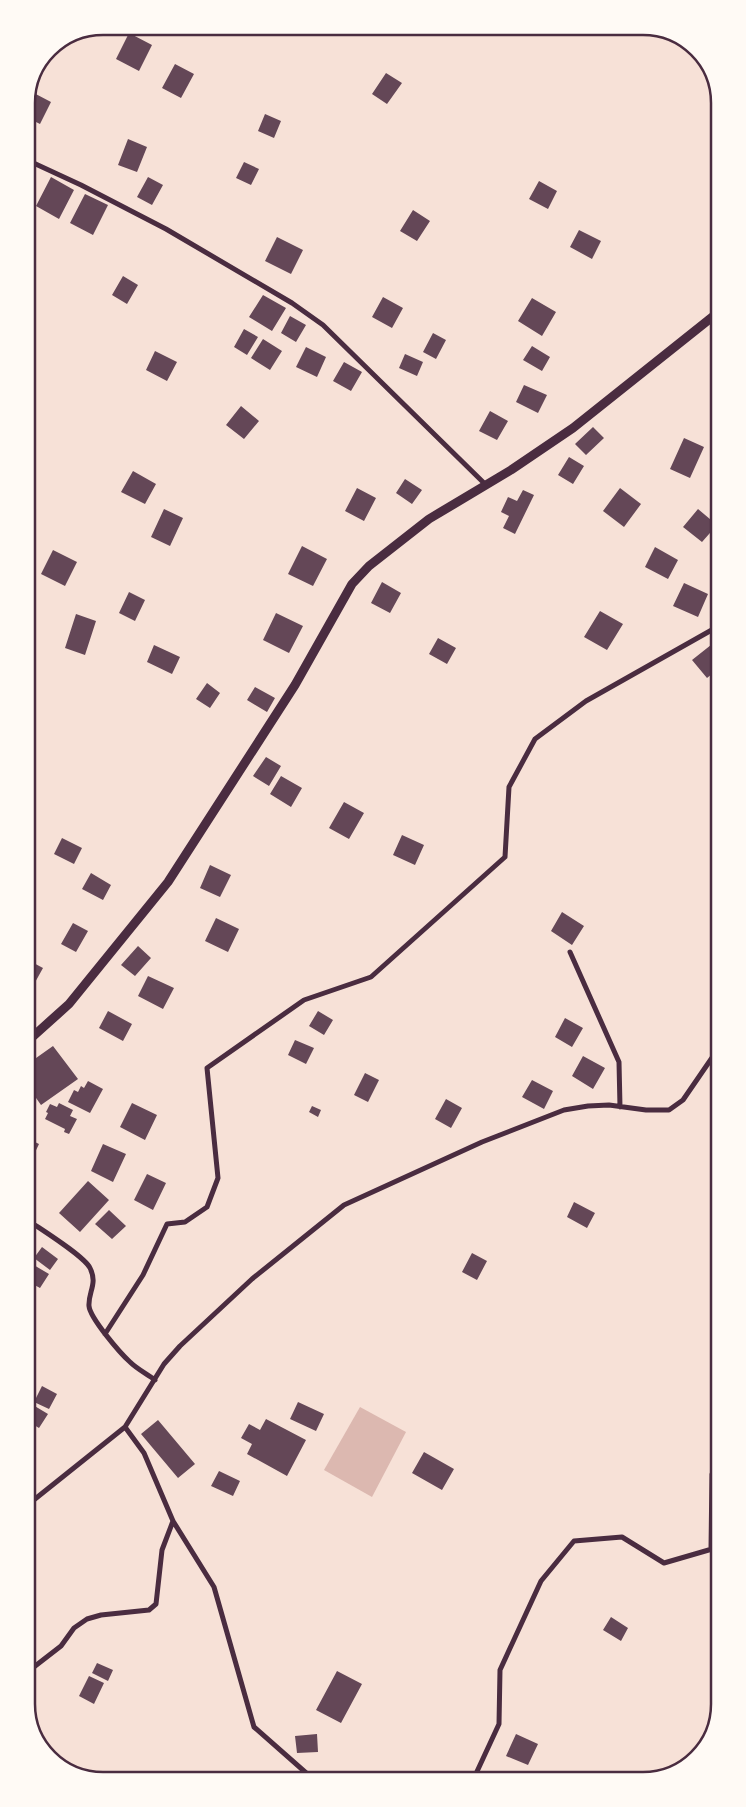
<svg xmlns="http://www.w3.org/2000/svg" width="746" height="1807" font-family="'PT Sans Narrow',sans-serif">
	<style>
		.water { fill: #dcb8b0 }
		.building { fill: #644757 }
		.lines { fill: none; stroke-linecap: round; stroke-linejoin: round }
		.minor { stroke: #4a2c40; stroke-width: 5 }
		.secondary { stroke: #4a2c40; stroke-width: 9 }
		.rim { fill: none; stroke: #4a2c40; stroke-width: 2.5 }
	</style>
	<rect width="100%" height="100%" fill="#f7e1d7"/>
	<path class="water" d="M360,1407L406,1432L372,1497L324,1470Z"/>
	<path class="building" d="M129,33L152,45L139,71L116,59Z
		M175,64L194,74L181,98L162,88Z
		M386,73L402,83L387,104L372,94Z
		M30,91L51,102L40,124L26,117V98Z
		M265,114L281,121L274,138L258,131Z
		M128,139L147,147L137,172L118,165Z
		M244,162L259,169L251,185L236,178Z
		M51,177L74,190L59,219L36,206Z
		M148,177L163,185L152,205L137,197Z
		M539,181L557,191L548,209L529,199Z
		M85,194L108,205L93,235L70,223Z
		M413,210L430,221L417,241L400,231Z
		M579,230L601,241L592,259L570,247Z
		M277,237L303,250L291,274L265,261Z
		M123,276L138,285L127,304L112,295Z
		M263,295L286,308L272,331L249,317Z
		M383,297L403,308L392,328L372,317Z
		M532,298L556,312L542,336L518,321Z
		M290,316L306,325L296,342L281,333Z
		M244,329L258,337L247,355L234,347Z
		M433,333L446,340L436,359L423,352Z
		M263,339L282,351L270,370L251,358Z
		M532,346L550,357L542,371L523,360Z
		M306,347L326,357L317,377L296,367Z
		M155,351L177,362L167,381L146,370Z
		M405,354L423,362L417,376L399,368Z
		M344,362L362,372L351,391L333,381Z
		M524,385L547,395L538,413L516,402Z
		M241,406L259,421L244,439L226,425Z
		M490,411L508,421L497,440L479,431Z
		M593,427L604,438L586,455L575,444Z
		M684,438L704,447L690,478L670,469Z
		M569,457L584,466L573,484L558,475Z
		M133,471L156,484L145,504L121,492Z
		M405,479L422,490L412,504L396,493Z
		M357,488L376,498L364,521L345,511Z
		M620,488L641,504L624,527L603,511Z
		M523,490L534,495L515,534L503,528L509,516L501,512L508,497L517,501Z
		M164,509L183,518L170,546L151,537Z
		M698,509L717,525L702,542L683,527Z
		M302,546L327,559L313,586L288,574Z
		M655,547L678,560L668,579L645,567Z
		M53,550L77,562L65,586L41,574Z
		M382,582L401,593L390,613L371,603Z
		M684,583L708,594L698,617L673,606Z
		M129,592L145,600L135,621L119,613Z
		M600,611L623,624L607,650L584,637Z
		M276,613L303,626L289,653L263,640Z
		M76,614L96,621L85,655L65,648Z
		M438,638L456,648L447,664L429,654Z
		M716,641L717,670L707,678L692,660Z
		M154,645L180,657L172,674L147,662Z
		M207,683L220,693L210,708L196,699Z
		M255,687L275,698L267,712L247,700Z
		M266,757L281,766L269,786L253,776Z
		M281,776L302,788L291,807L270,794Z
		M344,802L364,813L349,839L329,828Z
		M402,835L424,845L415,865L393,855Z
		M62,838L82,848L74,864L54,854Z
		M210,865L231,875L220,897L200,888Z
		M91,873L111,885L103,900L82,889Z
		M562,912L584,926L572,945L551,931Z
		M216,918L239,929L228,952L205,941Z
		M73,923L88,931L76,952L61,944Z
		M138,946L151,958L135,976L121,965Z
		M28,960L43,968L33,986L28,984Z
		M148,976L174,988L163,1009L138,996Z
		M108,1011L132,1024L123,1041L99,1028Z
		M318,1011L333,1020L324,1035L309,1026Z
		M565,1018L583,1028L572,1047L555,1037Z
		M295,1040L314,1048L306,1064L288,1055Z
		M53,1046L78,1079L41,1105L29,1088V1074L33,1070L29,1063Z
		M583,1056L605,1068L593,1089L572,1076Z
		M365,1073L379,1080L368,1102L354,1095Z
		M532,1080L553,1091L544,1109L522,1097Z
		M88,1081L103,1089L90,1113L68,1102L74,1090L78,1092L81,1086L84,1088Z
		M446,1099L462,1108L451,1128L435,1119Z
		M59,1103L73,1110L70,1116L77,1119L69,1134L64,1132L65,1129L45,1119L48,1113L46,1112L50,1104L57,1107Z
		M132,1103L157,1115L145,1140L120,1127Z
		M312,1106L321,1110L318,1117L309,1112Z
		M29,1139L39,1144L29,1165Z
		M103,1144L126,1154L113,1182L91,1171Z
		M147,1174L166,1183L153,1210L134,1200Z
		M88,1181L109,1200L80,1232L59,1213Z
		M574,1202L595,1213L587,1228L567,1217Z
		M109,1210L126,1226L112,1239L95,1224Z
		M42,1247L58,1259L50,1270L34,1258Z
		M472,1253L487,1261L477,1280L462,1272Z
		M32,1264L49,1274L40,1288L29,1282V1269Z
		M42,1386L57,1394L49,1409L34,1402Z
		M298,1402L324,1414L316,1431L290,1419Z
		M33,1405L48,1414L39,1428L29,1422V1411Z
		M266,1419L306,1440L287,1476L247,1454L252,1444L241,1438L249,1424L260,1430Z
		M158,1420L195,1464L178,1478L141,1434Z
		M424,1452L454,1469L442,1490L412,1473Z
		M219,1471L240,1481L233,1496L211,1486Z
		M611,1617L628,1628L621,1641L603,1630Z
		M97,1663L113,1670L108,1681L92,1673Z
		M337,1671L362,1684L341,1723L316,1710Z
		M89,1676L104,1683L94,1704L79,1696Z
		M317,1734L318,1752L297,1753L295,1736Z
		M516,1734L538,1744L528,1765L506,1756Z"/>
	<g class="lines">
		<path class="minor" d="M27,160L81,185L166,229L292,303L323,325L486,485
			M570,952L619,1062L620,1107
			M29,1221C42,1230 84,1256 90,1268C98,1284 88,1292 89,1306C90,1318 120,1353 130,1362C137,1369 147,1374 155,1380
			M105,1334L143,1275L167,1224L185,1222L207,1207L218,1178L207,1068L304,1000L371,977L505,857L509,787L535,739L586,701L717,627
			M125,1427L144,1453L173,1521L214,1587L254,1727L313,1779
			M30,1503L125,1427L164,1364L180,1346L252,1279L344,1205L482,1142L564,1110L588,1106L609,1105L646,1110H669L683,1100L718,1049
			M711,1549L712,1474L719,1471
			M30,1670L61,1646L74,1628L87,1619L101,1615L149,1610L156,1604L162,1550L173,1521
			M474,1778L499,1724L500,1670L541,1581L574,1541L622,1537L664,1563L719,1547"/>
		<path class="secondary" d="M29,1040L69,1004L168,882L295,685L352,584L369,566L429,519L511,470L573,428L716,314"/>
	</g>
	<path d="M0 0H746V1807H0ZM103 35H643A68 68 0 0 1 711 103V1704A68 68 0 0 1 643 1772H103A68 68 0 0 1 35 1704V103A68 68 0 0 1 103 35Z" fill="#fffaf5" fill-rule="evenodd"/>
	<path class="rim" d="M103 35H643A68 68 0 0 1 711 103V1704A68 68 0 0 1 643 1772H103A68 68 0 0 1 35 1704V103A68 68 0 0 1 103 35Z"/>
</svg>
